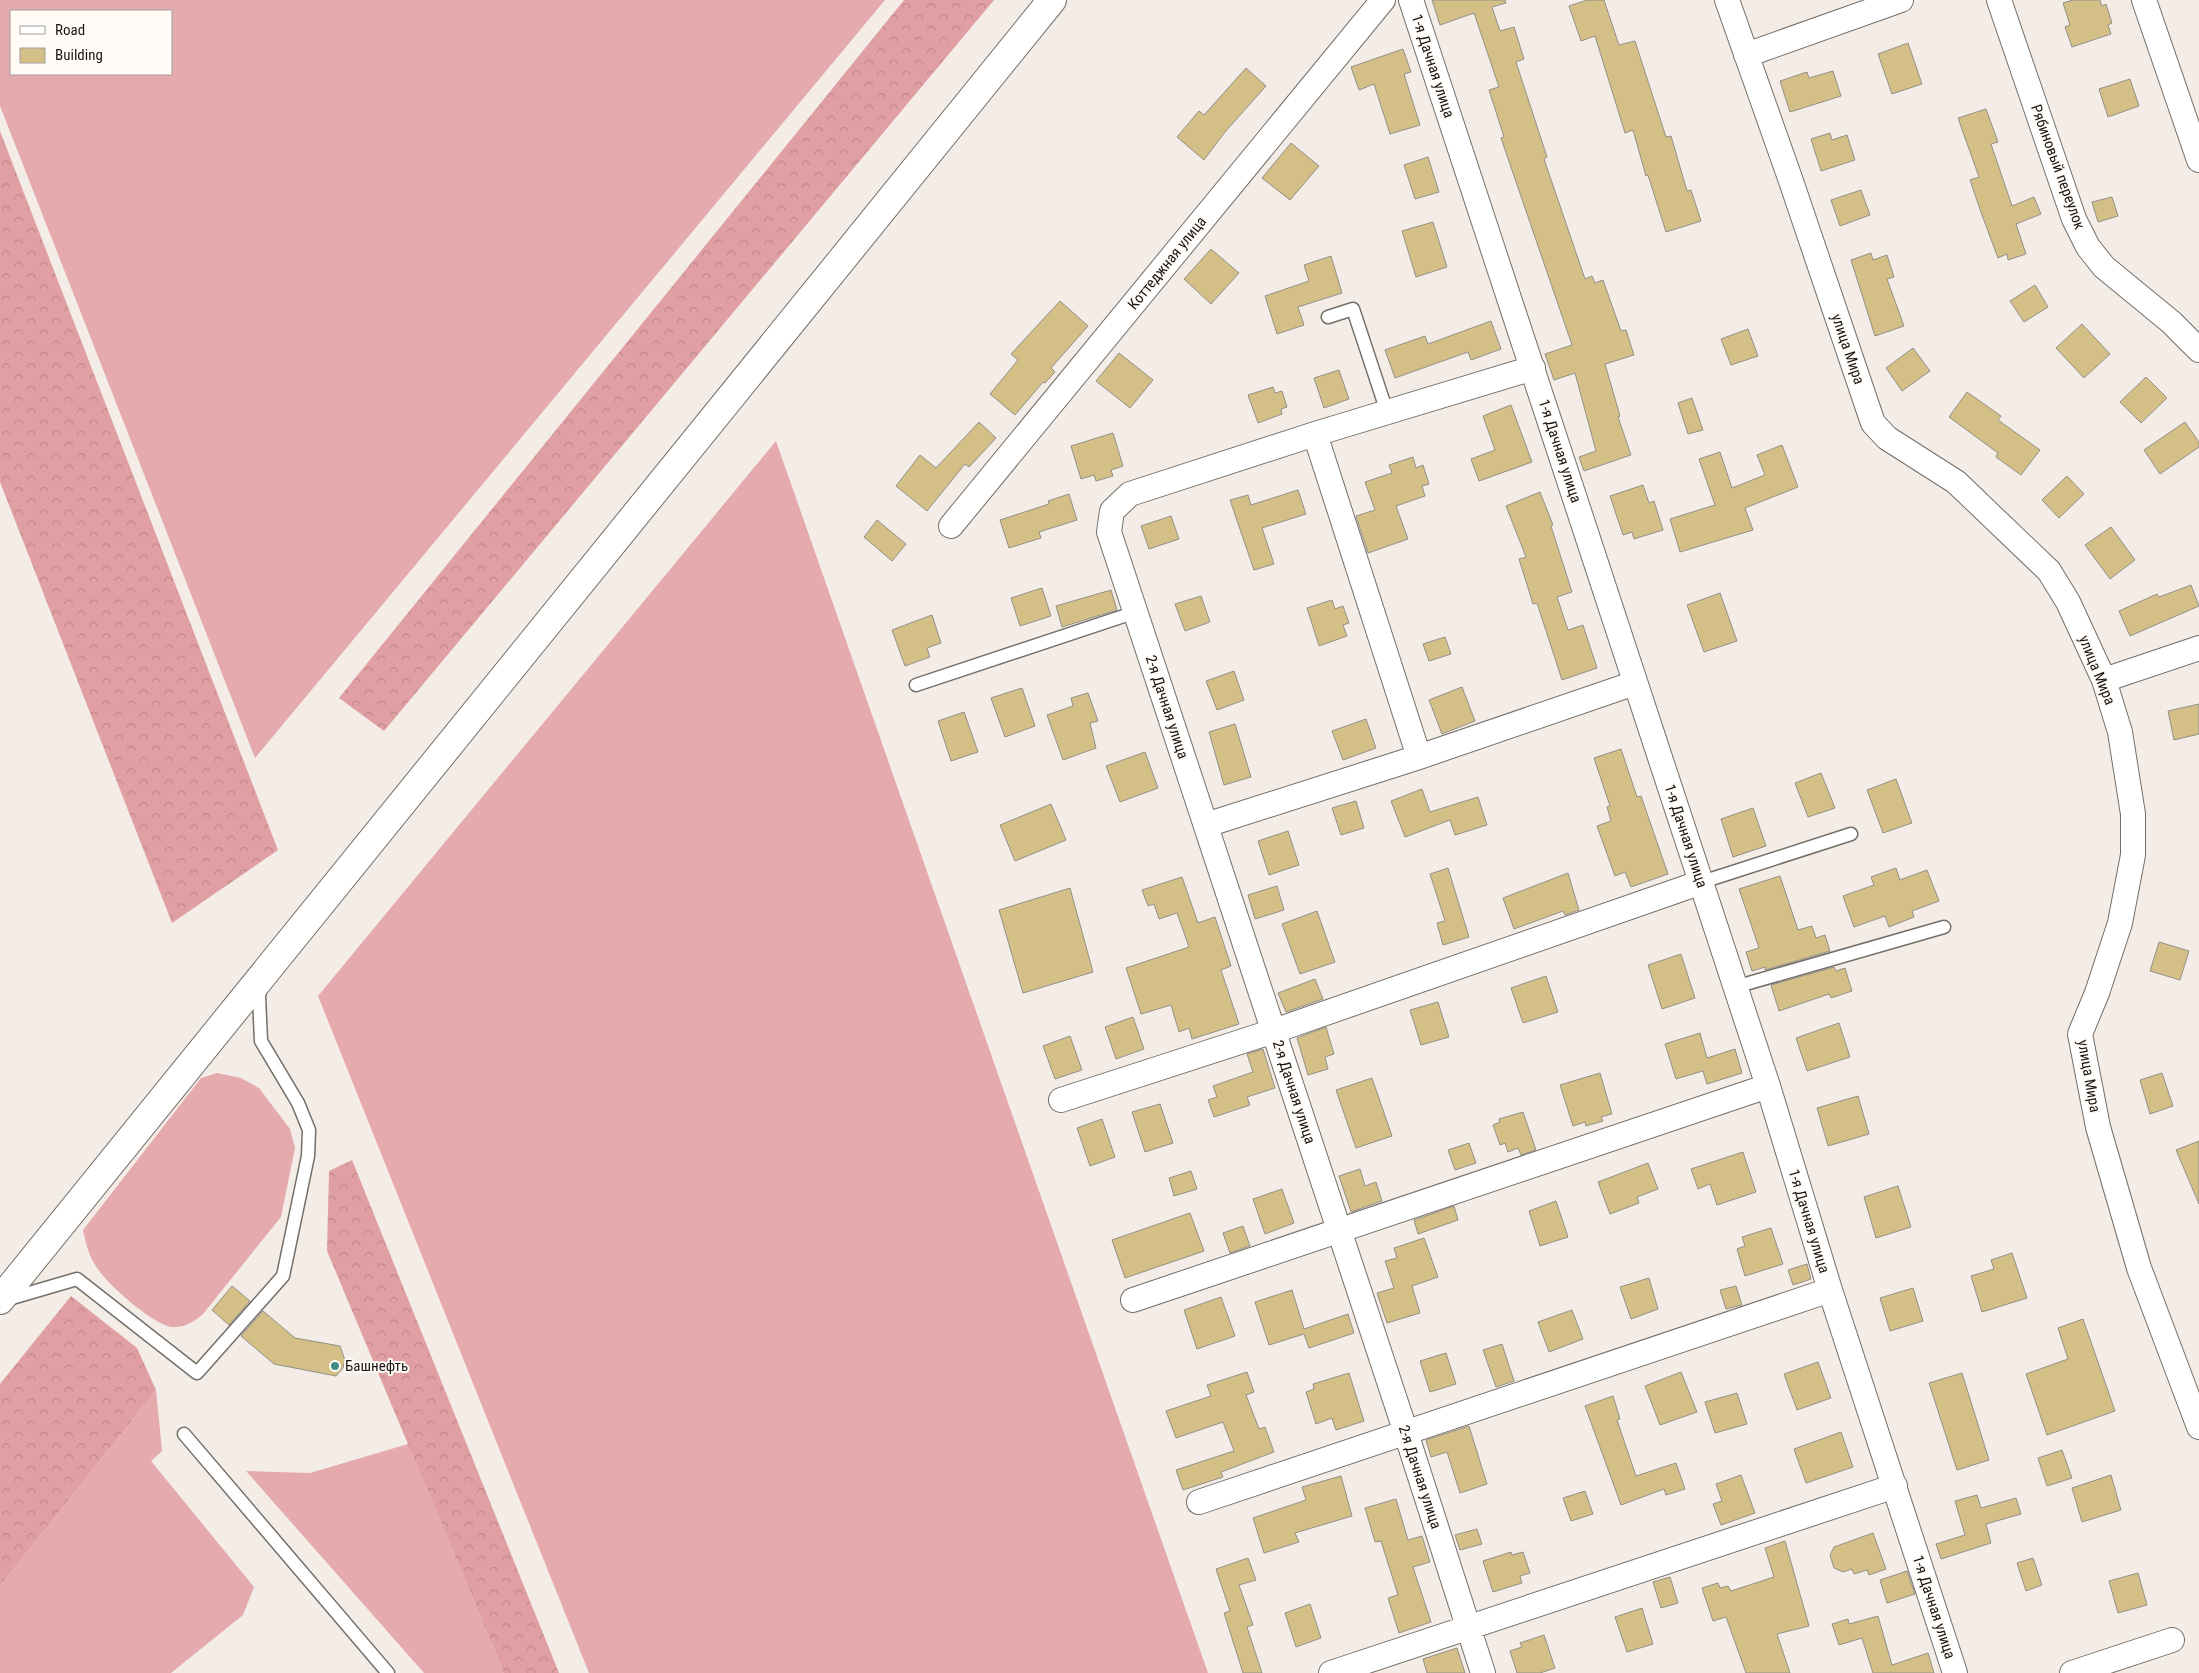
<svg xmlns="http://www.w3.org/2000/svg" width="2199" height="1673" font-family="'Roboto Condensed',sans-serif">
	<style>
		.grass { fill: #e4aaad; fill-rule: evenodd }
		.forest { fill: url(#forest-crowns) }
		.building { fill: #d4bf86; stroke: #939089 }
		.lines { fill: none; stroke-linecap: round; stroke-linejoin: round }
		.service-casing { stroke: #746e68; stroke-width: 15 }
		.minor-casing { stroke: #746e68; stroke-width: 26 }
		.secondary-casing { stroke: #746e68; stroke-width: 30 }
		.service { stroke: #fff; stroke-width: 12 }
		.minor { stroke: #fff; stroke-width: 24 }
		.secondary { stroke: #fff; stroke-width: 28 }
		.poi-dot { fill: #428a85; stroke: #fffbf7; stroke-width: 2 }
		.labels { text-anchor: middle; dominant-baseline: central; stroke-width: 4; stroke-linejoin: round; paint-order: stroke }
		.street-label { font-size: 15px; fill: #191614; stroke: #fffbf7 }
		.poi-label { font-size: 15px; fill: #191614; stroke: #fffbf7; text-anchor: start }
	</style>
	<defs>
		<pattern id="forest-crowns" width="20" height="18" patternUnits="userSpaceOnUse" patternTransform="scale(1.25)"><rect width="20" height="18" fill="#df9fa3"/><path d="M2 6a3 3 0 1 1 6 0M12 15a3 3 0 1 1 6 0" fill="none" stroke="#bf888b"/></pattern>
	</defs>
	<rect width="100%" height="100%" fill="#f4ede7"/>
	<path class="grass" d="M0,0H885L255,758L0,106ZM11,11H171V74H11Z
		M776,441L1208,1673H589L318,996Z
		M217,1073L241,1078L259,1088L290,1129L295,1148L281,1217L203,1314C193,1322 185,1328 172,1327C154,1325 111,1287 100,1272C90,1260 86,1245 83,1230L201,1078Z
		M156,1390L162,1451L151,1461L254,1587L243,1615L171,1673H0V1586Z
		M408,1444L504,1673H424L246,1471L310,1473Z"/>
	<path class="forest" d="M904,0H994L384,731L339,698Z
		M0,131L278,850L172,923L0,482Z
		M352,1160L559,1673H504L327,1251L329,1171Z
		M71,1296L137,1348L156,1390L0,1586V1384Z"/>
	<path class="building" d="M1432,0H1505L1506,3L1492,7L1500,31L1514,27L1524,59L1516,62L1547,157L1544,159L1585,279L1592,276L1595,283L1603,280L1621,331L1626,330L1634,355L1605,364L1620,416L1618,417L1631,455L1584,471L1579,457L1596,451L1575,373L1554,380L1545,354L1572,345L1501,138L1504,137L1489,90L1499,87L1474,13L1440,25Z
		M1587,0H1604L1619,45L1635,41L1666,137L1671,136L1687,191L1691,190L1701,221L1666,232L1648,175L1646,176L1633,130L1625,133L1595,36L1581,41L1569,6Z
		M2073,0H2100L2102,6L2106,4L2112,23L2108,25L2111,34L2072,47L2065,27L2070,25L2063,3Z
		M1908,43L1922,84L1892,94L1878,54Z
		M1403,49L1411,72L1404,74L1420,125L1390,134L1374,84L1359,90L1351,67Z
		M1246,68L1266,86L1225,132L1204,160L1177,137L1199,111L1204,115Z
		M1833,71L1841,96L1790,112L1780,81L1807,72L1809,78Z
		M2130,79L2139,106L2108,117L2099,89Z
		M1986,109L1998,142L1991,144L2012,206L2034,197L2041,214L2016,224L2026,254L2008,260L2007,254L1998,258L1982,215L1970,180L1979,177L1958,118Z
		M1830,133L1832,140L1847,135L1855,160L1821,171L1811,139Z
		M1291,143L1319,166L1290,200L1262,178Z
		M1428,157L1439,192L1415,199L1404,165Z
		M1861,190L1870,215L1840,226L1831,200Z
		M2112,197L2118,216L2098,222L2092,202Z
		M1433,222L1447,267L1416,277L1402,231Z
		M1211,249L1239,273L1211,304L1184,279Z
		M1871,253L1873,260L1887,255L1894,277L1887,279L1904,326L1875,336L1851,260Z
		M1331,256L1342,293L1298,307L1304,325L1277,334L1265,296L1309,281L1304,265Z
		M2035,285L2048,307L2024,322L2010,301Z
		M1060,301L1088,326L1051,368L1055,372L1045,383L1043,382L1015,415L990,394L1018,360L1011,354Z
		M1491,321L1501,349L1471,360L1468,352L1395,378L1385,350L1425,336L1428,344Z
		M2082,324L2110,354L2084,378L2056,348Z
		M1748,329L1758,356L1731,365L1721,339Z
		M1913,348L1930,371L1902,391L1886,368Z
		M1119,353L1153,380L1130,408L1096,381Z
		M1339,370L1349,399L1324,408L1314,378Z
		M2146,377L2167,398L2141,423L2120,402Z
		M1273,387L1275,393L1282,391L1287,407L1281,409L1282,414L1258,423L1248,395Z
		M1967,392L2001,416L1998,420L2040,450L2021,475L1996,457L1998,453L1949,417Z
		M1692,398L1703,430L1688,434L1678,403Z
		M1511,405L1532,462L1479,481L1471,459L1495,450L1483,416Z
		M979,422L996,438L969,467L965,464L927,511L896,486L920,455L936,468Z
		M2185,422L2199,442V447L2160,474L2144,450Z
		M1113,433L1123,466L1111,470L1113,476L1096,481L1094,475L1081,479L1071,446Z
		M1782,445L1798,487L1745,508L1753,530L1680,552L1670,519L1715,505L1699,459L1720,452L1732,488L1765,475L1757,455Z
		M1413,457L1416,468L1423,465L1429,484L1422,486L1425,496L1396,506L1408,539L1368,553L1356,516L1375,510L1365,482L1392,473L1389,465Z
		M2067,476L2084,494L2059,518L2042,500Z
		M1643,485L1649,503L1654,501L1663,530L1634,539L1632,532L1623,535L1610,496Z
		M1298,490L1306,514L1262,528L1274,564L1254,570L1230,500L1248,495L1251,505Z
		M1540,492L1553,525L1551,526L1572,592L1557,597L1568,630L1583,625L1597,668L1562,680L1537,603L1533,604L1519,559L1526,557L1506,506Z
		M1069,494L1077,520L1039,532L1041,538L1009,548L1000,520L1049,504L1048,501Z
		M1171,516L1179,539L1149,549L1141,526Z
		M877,520L906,544L892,561L864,537Z
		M2111,527L2135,560L2110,579L2085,545Z
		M2191,585L2199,606L2130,636L2119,611L2157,594L2159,597Z
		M1042,588L1051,616L1020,626L1011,598Z
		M1111,590L1117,610L1062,627L1056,606Z
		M1720,593L1737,641L1704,652L1687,605Z
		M1201,596L1210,622L1185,631L1175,604Z
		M1332,600L1335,609L1343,606L1349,623L1343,625L1347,636L1319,646L1307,608Z
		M932,615L941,643L927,648L930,657L905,666L892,630Z
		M1445,637L1451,654L1429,661L1423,644Z
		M1234,671L1244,700L1217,710L1206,681Z
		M1462,687L1475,721L1442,734L1429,700Z
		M1022,688L1035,726L1005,737L991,698Z
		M1088,693L1098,721L1090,723L1096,748L1063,760L1047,715L1073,706L1071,698Z
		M2199,704V734L2174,740L2168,711Z
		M964,712L978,752L951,761L938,721Z
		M1366,719L1376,748L1343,760L1332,731Z
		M1235,724L1251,777L1224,785L1209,732Z
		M1621,749L1637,797L1641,796L1668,874L1631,887L1625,872L1615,876L1597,826L1611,821L1607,807L1610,806L1594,758Z
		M1145,752L1158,788L1120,802L1106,766Z
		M1821,773L1835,808L1808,817L1795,783Z
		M1896,779L1912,823L1883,833L1867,790Z
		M1422,789L1430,812L1478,797L1487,825L1455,835L1450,820L1405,837L1391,801Z
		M1356,801L1364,828L1341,835L1332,808Z
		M1051,804L1066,840L1015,861L1000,825Z
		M1753,808L1766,846L1733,857L1721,819Z
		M1288,831L1299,865L1269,875L1258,841Z
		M1448,868L1469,937L1443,945L1437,923L1445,921L1430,874Z
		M1896,868L1900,880L1927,870L1939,901L1912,911L1914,917L1889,927L1885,916L1854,927L1843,896L1874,885L1871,877Z
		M1568,873L1579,910L1565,915L1563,911L1514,929L1503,898Z
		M1780,876L1798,930L1812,926L1816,938L1825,935L1830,951L1765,970V967L1752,971L1746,952L1759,948L1739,889Z
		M1182,877L1198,923L1215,917L1231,966L1221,970L1239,1024L1192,1039L1189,1028L1179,1032L1171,1005L1141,1014L1126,968L1189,947L1177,913L1159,919L1154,904L1148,906L1142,890Z
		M1277,886L1284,910L1255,919L1248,895Z
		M1070,888L1093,972L1023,993L999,910Z
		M1317,911L1335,962L1300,974L1282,924Z
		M2159,942L2189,951L2180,980L2150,971Z
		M1681,954L1695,998L1662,1009L1648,965Z
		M1834,967L1836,971L1845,968L1852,991L1831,998L1829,994L1779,1011L1771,985Z
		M1546,976L1558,1012L1523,1023L1511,988Z
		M1315,979L1323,999L1286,1012L1278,993Z
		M1438,1002L1449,1037L1421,1045L1410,1010Z
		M1133,1017L1144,1049L1116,1059L1105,1027Z
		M1839,1023L1850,1057L1807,1071L1796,1038Z
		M1326,1027L1334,1054L1325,1057L1328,1069L1308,1075L1297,1038Z
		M1700,1033L1707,1058L1735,1049L1742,1073L1707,1084L1703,1071L1676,1079L1665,1044Z
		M1070,1036L1082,1070L1055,1079L1043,1046Z
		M1263,1049L1275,1088L1247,1097L1250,1105L1214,1117L1208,1100L1217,1097L1213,1086L1253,1072L1247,1054Z
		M1600,1073L1612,1114L1601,1117L1603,1121L1586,1126L1585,1122L1573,1126L1560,1085Z
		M2162,1073L2173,1106L2150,1114L2140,1080Z
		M1372,1078L1392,1136L1356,1148L1336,1090Z
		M1858,1096L1869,1134L1828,1146L1817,1108Z
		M1160,1104L1173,1143L1145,1152L1132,1112Z
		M1523,1112L1536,1150L1521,1155L1518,1148L1508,1152L1505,1143L1500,1145L1493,1125L1500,1122L1499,1119Z
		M1102,1119L1115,1157L1090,1166L1077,1128Z
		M2199,1141V1204L2176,1150Z
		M1469,1143L1476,1163L1455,1170L1448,1150Z
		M1743,1152L1756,1192L1717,1205L1710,1184L1698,1189L1691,1169Z
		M1648,1163L1658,1189L1637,1197L1639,1203L1610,1214L1598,1182Z
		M1360,1169L1365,1186L1376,1182L1382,1201L1351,1212L1339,1176Z
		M1191,1171L1197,1189L1174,1196L1169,1178Z
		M1898,1186L1911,1227L1876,1238L1864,1197Z
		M1282,1189L1294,1223L1265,1234L1253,1199Z
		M1556,1201L1568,1237L1540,1246L1529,1211Z
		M1454,1206L1458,1220L1418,1234L1414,1220Z
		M1190,1213L1204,1251L1125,1278L1112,1240Z
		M1243,1226L1250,1246L1230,1253L1223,1233Z
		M1771,1228L1783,1264L1745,1276L1737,1249L1745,1246L1742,1237Z
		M1424,1238L1438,1277L1412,1286L1420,1313L1387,1323L1377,1293L1394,1288L1385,1261L1397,1258L1394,1248Z
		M2012,1253L2027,1298L1982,1312L1971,1276L1994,1269L1991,1260Z
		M1807,1264L1811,1279L1793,1285L1788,1270Z
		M1649,1278L1658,1309L1631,1319L1620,1287Z
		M232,1286L250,1301L229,1325L212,1310Z
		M1736,1286L1742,1305L1726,1309L1720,1290Z
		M1913,1288L1923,1321L1890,1331L1880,1298Z
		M1292,1290L1304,1329L1348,1314L1354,1333L1309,1348L1304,1334L1269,1345L1255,1302Z
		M1221,1297L1235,1336L1197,1349L1184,1310Z
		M1572,1310L1583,1339L1549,1352L1538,1322Z
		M263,1311L295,1338L340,1346L345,1360L343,1368L336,1376L274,1364L241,1336Z
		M2083,1319L2115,1411L2047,1435L2026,1374L2068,1359L2058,1328Z
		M1502,1344L1514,1381L1496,1387L1483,1350Z
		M1446,1353L1456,1384L1430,1392L1420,1361Z
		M1818,1362L1831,1398L1797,1410L1784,1374Z
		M1247,1372L1254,1392L1246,1395L1259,1429L1265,1427L1274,1452L1221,1472L1223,1477L1183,1490L1176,1470L1234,1451L1223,1422L1176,1438L1166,1411L1211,1396L1207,1385Z
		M1681,1372L1697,1412L1660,1425L1645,1386Z
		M1349,1373L1364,1421L1336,1430L1332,1418L1316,1424L1306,1392L1314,1389L1313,1384Z
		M1962,1373L1989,1460L1957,1470L1929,1383Z
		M1737,1393L1747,1424L1715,1433L1705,1402Z
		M1613,1396L1620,1419L1617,1420L1636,1476L1676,1463L1685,1489L1666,1495L1664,1489L1621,1505L1585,1406Z
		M1469,1426L1487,1484L1460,1493L1447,1452L1431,1457L1426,1440Z
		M1841,1432L1853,1467L1806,1483L1794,1449Z
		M2062,1450L2072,1478L2047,1486L2038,1458Z
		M1741,1475L1755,1513L1721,1525L1713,1504L1722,1501L1716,1484Z
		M2111,1475L2121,1510L2082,1522L2072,1488Z
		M1341,1476L1352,1516L1295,1533L1299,1542L1264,1553L1253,1518L1306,1500L1302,1487Z
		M1585,1491L1593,1514L1571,1521L1563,1498Z
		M1977,1495L1981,1508L2016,1498L2021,1514L1986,1524L1991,1543L1941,1559L1936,1544L1965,1535L1955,1501Z
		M1396,1499L1408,1540L1422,1536L1430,1562L1413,1567L1431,1622L1399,1633L1388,1598L1398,1595L1381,1541L1375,1542L1365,1508Z
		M1477,1529L1482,1544L1460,1550L1455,1535Z
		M1873,1533L1886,1569L1869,1575L1867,1570L1854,1574L1852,1569L1843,1572L1834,1568L1830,1555L1834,1547Z
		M1785,1541L1809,1626L1777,1634L1790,1673H1746L1726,1617L1713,1621L1702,1588L1718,1583L1720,1588L1728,1586L1731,1591L1774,1577L1765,1548Z
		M1511,1552L1512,1555L1523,1552L1530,1573L1520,1576L1522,1583L1493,1592L1483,1561Z
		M1248,1558L1256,1580L1239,1585L1253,1625L1247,1627L1262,1673H1243L1224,1613L1230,1611L1216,1569Z
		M2033,1558L2042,1585L2026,1591L2017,1563Z
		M1907,1571L1915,1594L1887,1603L1880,1580Z
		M2138,1573L2147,1605L2118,1613L2109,1581Z
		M1670,1577L1678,1603L1661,1608L1653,1582Z
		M1310,1604L1321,1638L1296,1647L1285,1613Z
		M1642,1608L1653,1644L1627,1652L1615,1617Z
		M1878,1616L1892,1665L1928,1653L1934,1673H1873L1862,1638L1839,1645L1832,1624L1848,1619L1849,1624Z
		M1544,1635L1555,1668L1540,1673H1517L1510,1651L1522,1647L1520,1643Z
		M1457,1648L1465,1673H1427L1423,1659Z"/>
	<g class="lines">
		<g class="service-casing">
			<path id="service" d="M1328,317L1353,309L1387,412
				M916,685L1136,612
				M1702,882L1851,834
				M1735,987L1944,927
				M5,1300L77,1279L197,1373L283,1276L308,1156L309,1130L298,1103L261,1041L259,996L261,986
				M184,1434L388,1673"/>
		</g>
		<g class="minor-casing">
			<path id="minor" d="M1411,0L1768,1086L1830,1290L1955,1673
				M1727,0L1791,181L1873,423L1887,438L1956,482L2049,571L2068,602L2104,680L2120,732L2133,814V855L2120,923L2097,993L2080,1034L2098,1127L2139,1268L2199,1427
				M1999,0L2074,219L2088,247L2104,267L2171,322L2199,350
				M2144,0L2199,160
				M1746,55L1901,0
				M1315,434L1419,757
				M951,526L1383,0
				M2104,680L2199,648
				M1206,825L1419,757L1635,683
				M1061,1100L1274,1031L1702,882
				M1133,1300L1768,1086
				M1199,1502L1830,1290
				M1331,1673L1895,1486
				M1483,1673L1406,1433L1109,532L1112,511L1130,494L1315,434L1533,368
				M2072,1673L2172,1640"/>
		</g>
		<g class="secondary-casing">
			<path id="secondary" d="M0,1300L1052,0"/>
		</g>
		<use href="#service" class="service"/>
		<use href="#minor" class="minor"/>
		<use href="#secondary" class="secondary"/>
	</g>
	<circle class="poi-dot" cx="335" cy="1366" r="5"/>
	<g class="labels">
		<g class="street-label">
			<text transform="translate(1433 66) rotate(72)">1-я Дачная улица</text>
			<text transform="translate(2058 167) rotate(70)">Рябиновый переулок</text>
			<text transform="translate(1167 263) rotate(-51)">Коттеджная улица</text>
			<text transform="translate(1848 349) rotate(71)">улица Мира</text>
			<text transform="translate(1560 451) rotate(72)">1-я Дачная улица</text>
			<text transform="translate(2097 670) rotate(68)">улица Мира</text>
			<text transform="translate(1167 707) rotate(72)">2-я Дачная улица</text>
			<text transform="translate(1686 836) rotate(72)">1-я Дачная улица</text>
			<text transform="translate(2089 1076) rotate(80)">улица Мира</text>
			<text transform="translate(1294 1092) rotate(72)">2-я Дачная улица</text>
			<text transform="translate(1809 1221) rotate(73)">1-я Дачная улица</text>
			<text transform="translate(1420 1477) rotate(72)">2-я Дачная улица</text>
			<text transform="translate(1934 1607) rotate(72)">1-я Дачная улица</text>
		</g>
		<g class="poi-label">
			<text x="345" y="1366">Башнефть</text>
		</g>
	</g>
	<rect x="10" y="10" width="162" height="65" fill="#fffbf7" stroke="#a39f9c"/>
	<rect x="20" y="26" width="25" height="8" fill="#ffffff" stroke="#a39f9c"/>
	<text x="55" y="35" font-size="15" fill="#191614">Road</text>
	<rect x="20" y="48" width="25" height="15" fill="#d4bf86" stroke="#a39f9c"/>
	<text x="55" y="60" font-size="15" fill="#191614">Building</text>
</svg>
